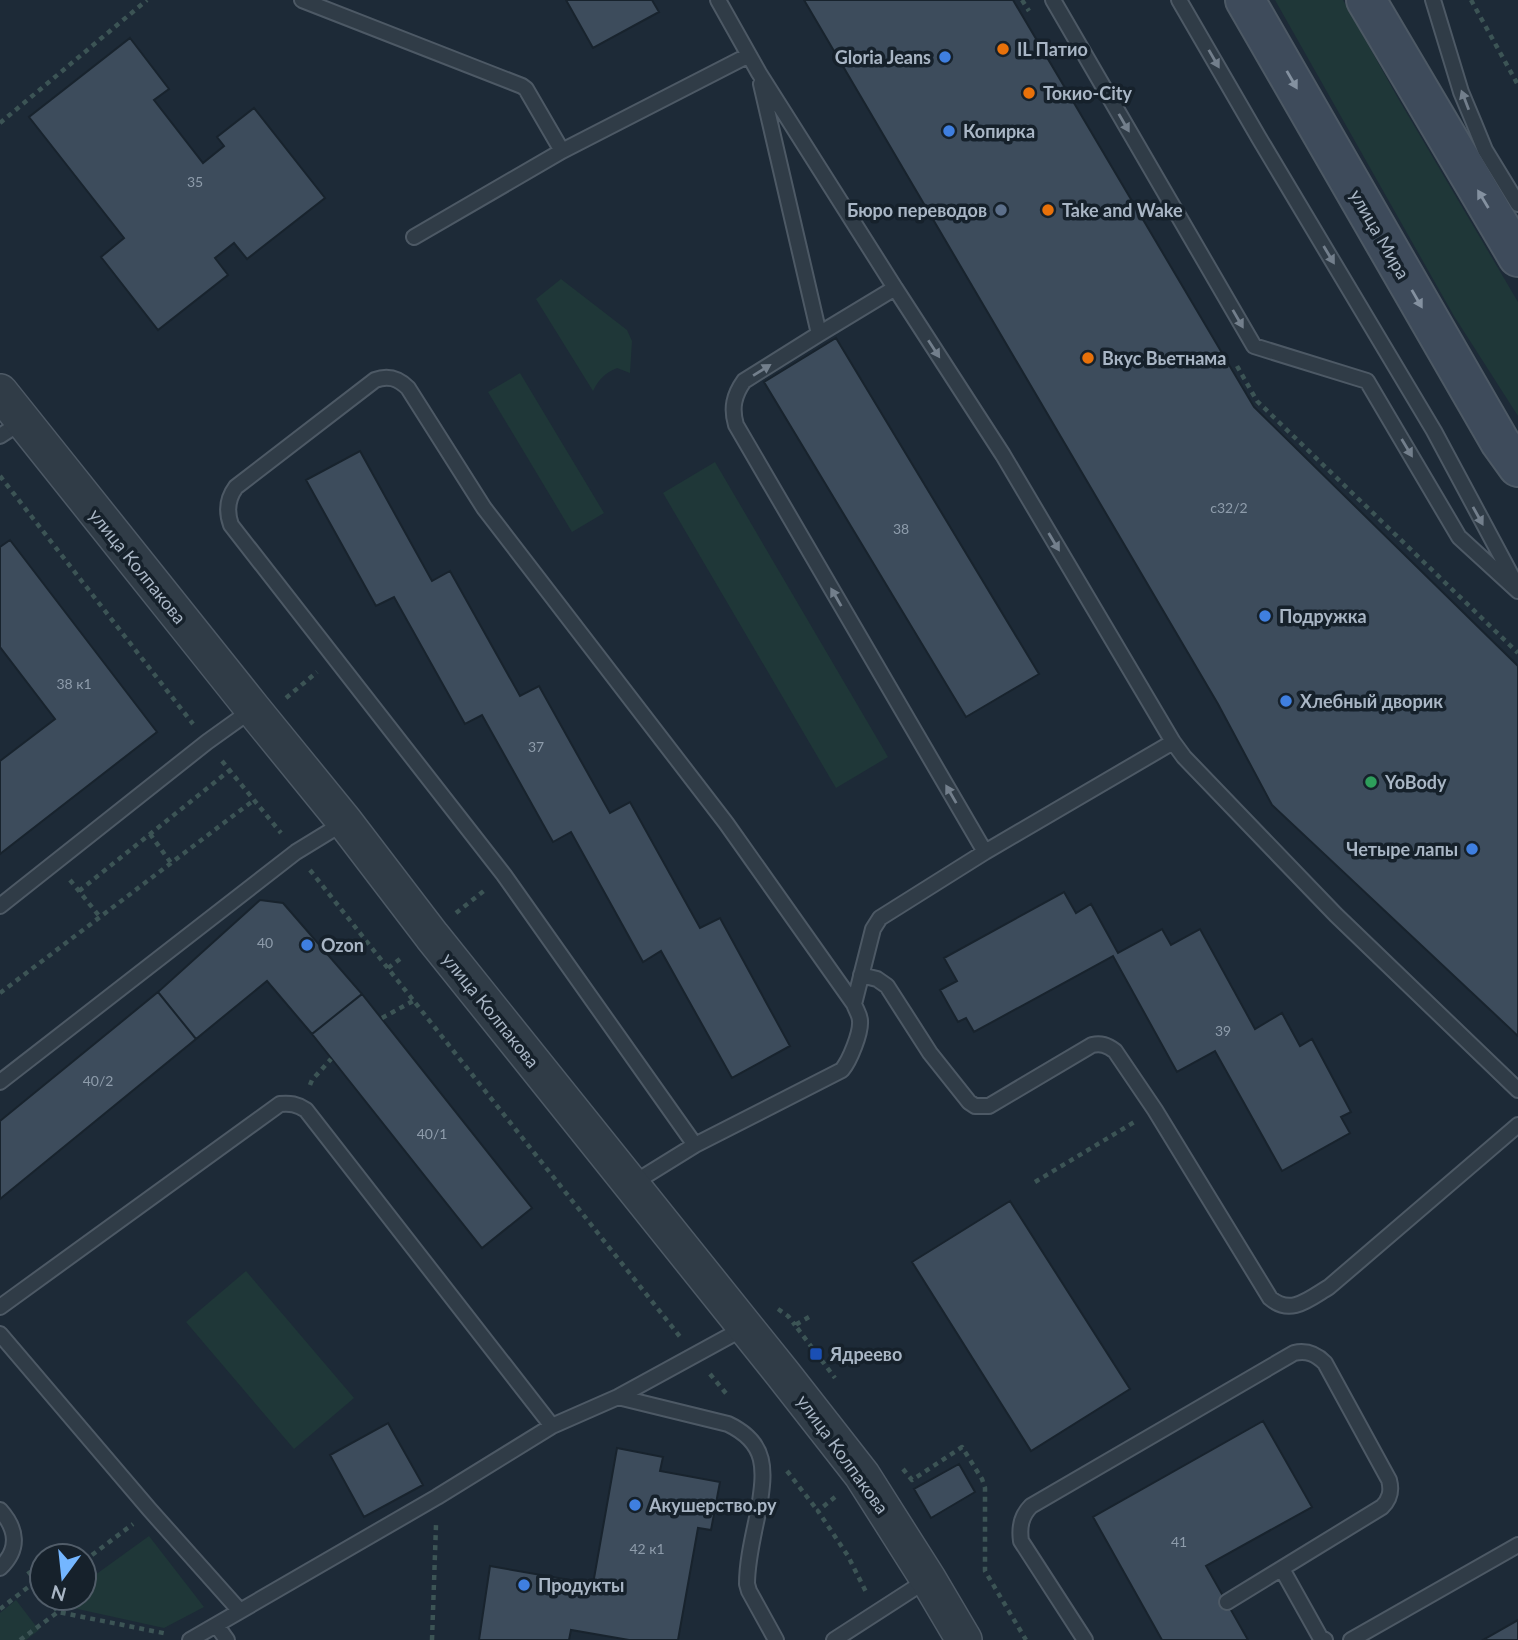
<svg xmlns="http://www.w3.org/2000/svg" width="1518" height="1640" font-family="Lato,sans-serif">
	<style>
		.green { fill: #1f3738 }
		.building { fill: #3d4c5c; stroke: #18232d; stroke-width: 2 }
		.lines { fill: none; stroke-linecap: round; stroke-linejoin: round }
		.service-casing { stroke: #4d5965; stroke-width: 18 }
		.tertiary-casing { stroke: #4d5965; stroke-width: 38 }
		.secondary-casing { stroke: #4d5965; stroke-width: 42 }
		.path { stroke: #3c5455; stroke-width: 4.5; stroke-dasharray: 5 5; stroke-linecap: butt }
		.service { stroke: #303c47; stroke-width: 14 }
		.tertiary { stroke: #303c47; stroke-width: 35 }
		.secondary { stroke: #3e4b5b; stroke-width: 38 }
		.oneway { fill: #737f8c }
		.oneway2 { fill: #8491a0 }
		.food-dot { fill: #e8710a; stroke: #16212b; stroke-width: 2.5 }
		.shop-dot { fill: #3f7fe0; stroke: #16212b; stroke-width: 2.5 }
		.service-dot { fill: #5c6f8a; stroke: #16212b; stroke-width: 2.5 }
		.leisure-dot { fill: #2e9e5b; stroke: #16212b; stroke-width: 2.5 }
		.transit-dot { fill: #1a4fb4; stroke: #16212b; stroke-width: 2.5 }
		.labels { text-anchor: middle; dominant-baseline: central; stroke-width: 7; stroke-linejoin: round; paint-order: stroke }
		.number-label { font-size: 14px; fill: #8e9cab }
		.poi-label { font-size: 18px; font-weight: bold; fill: #a9b6c5; stroke: #16212b; text-anchor: start }
		.street-label { font-size: 18px; fill: #a9b6c5; stroke: #16212b }
	</style>
	<rect width="100%" height="100%" fill="#1d2a37"/>
	<path class="green" d="M1275,0H1343L1399,100L1518,302V416L1454,316Z
		M561,279L627,330L632,341L630,373L617,368C605,373 599,379 593,391L536,299Z
		M520,373L604,513L572,532L488,392Z
		M715,462L888,757L836,788L663,493Z
		M246,1271L354,1398L294,1449L186,1322Z
		M149,1536L204,1607L164,1628L64,1606V1598H84V1583Z
		M16,1600L39,1630L26,1640H0V1613Z"/>
	<path class="building" d="M566,0H652L659,12L593,48Z
		M804,0H1013L1254,407L1518,666V1036L1272,805L1218,704Z
		M130,38L169,89L154,100L203,163L224,146L217,137L254,108L325,198L247,259L234,243L215,258L228,275L158,330L101,257L124,238L29,117Z
		M836,338L1039,674L966,717L764,382Z
		M360,451L432,581L450,571L520,696L539,686L610,813L630,802L700,928L720,918L790,1046L732,1078L661,951L643,962L571,832L553,842L482,715L465,724L394,597L376,606L306,480Z
		M10,540L157,732L0,854V761L55,719L0,647V547Z
		M1064,892L1076,913L1091,904L1118,953L1162,929L1171,945L1200,929L1255,1029L1282,1013L1300,1046L1312,1039L1351,1112L1341,1117L1350,1133L1282,1171L1215,1051L1177,1072L1113,956L974,1032L966,1018L958,1022L940,990L957,981L944,958Z
		M260,900L283,903L362,994L312,1034L267,981L196,1039L158,992Z
		M158,992L196,1039L0,1199V1121Z
		M362,994L532,1208L482,1248L312,1034Z
		M1010,1201L1130,1389L1031,1451L912,1262Z
		M1263,1421L1312,1507L1206,1566L1248,1640H1162L1093,1517Z
		M388,1423L423,1485L364,1517L330,1455Z
		M617,1448L663,1457L660,1471L720,1482L711,1530L698,1528L678,1640H629L571,1630L569,1640H479L490,1566L593,1584Z
		M959,1464L975,1492L931,1518L914,1489Z
		M1518,1620V1640H1483Z"/>
	<g class="lines">
		<g class="service-casing">
			<path id="service" d="M302,0L522,86L526,89L562,151
				M718,0L759,73L895,288
				M1053,0L1254,346L1367,381L1459,537L1518,591
				M1179,0L1259,138L1434,431L1516,584
				M1433,0L1461,92L1474,123L1485,150L1518,204
				M761,84L819,334
				M414,237L562,151L749,55
				M0,436L23,421
				M985,852L736,425C731,408 734,395 744,381L819,334L895,288L1003,455L1173,742L1184,757L1336,915L1518,1090
				M0,906L207,742L253,709
				M861,975L877,979L887,986L930,1053L969,1102L975,1106H989L1092,1045C1101,1043 1107,1045 1115,1051L1155,1110L1270,1298C1291,1316 1309,1299 1329,1287L1518,1125
				M854,1004L873,929L880,918L985,852L1173,742
				M0,1082L296,852L345,822
				M632,1184L695,1145L842,1070C850,1060 861,1033 860,1021C860,1015 856,1010 854,1004L726,823L484,508L408,388C398,378 388,375 375,380L236,487C227,499 226,511 231,525L504,875L695,1145
				M0,1307L280,1104C290,1103 297,1104 306,1110L552,1426
				M0,1334L150,1510L240,1611
				M618,1397L728,1424C768,1443 765,1470 759,1508C754,1533 747,1559 747,1584L749,1591L776,1640
				M0,1510C17,1529 20,1549 0,1568
				M1282,1569L1320,1637L1325,1640
				M217,1626L227,1640
				M190,1640L437,1497L552,1426L618,1397L746,1327
				M834,1640L927,1580
				M1085,1640L1021,1541C1019,1527 1021,1516 1031,1506L1294,1353C1307,1350 1316,1354 1325,1363L1389,1480C1392,1491 1390,1499 1382,1507L1227,1602
				M1351,1640L1518,1545"/>
		</g>
		<g class="tertiary-casing">
			<path id="tertiary" d="M0,392L253,709L345,822L432,936L783,1374L862,1475L928,1579L964,1640"/>
		</g>
		<g class="secondary-casing">
			<path id="secondary" d="M1245,0L1500,442L1518,467
				M1366,0L1518,257"/>
		</g>
		<path class="path" d="M1022,0L1029,11
			M1471,0L1518,85
			M0,123L147,0
			M1237,366L1257,401L1518,653
			M0,476L193,724
			M286,698L317,672
			M222,761L281,833
			M150,834L171,863
			M310,870L681,1338
			M70,880L100,917
			M79,891L230,770
			M456,913L485,890
			M388,968L404,956
			M0,993L254,800
			M382,1018L413,1001
			M310,1085L312,1080L331,1059
			M1035,1182L1136,1121
			M778,1309L788,1316L795,1325
			M809,1317L795,1325L835,1378
			M710,1374L729,1397
			M903,1469L912,1480L962,1447L982,1479L985,1488V1571L1026,1640
			M787,1471L818,1511
			M835,1497L818,1511L848,1556L866,1592
			M84,1561L133,1524
			M28,1571L42,1590
			M48,1598L58,1612L168,1634
			M0,1609L36,1581
			M20,1640L58,1612
			M432,1640L436,1525"/>
		<use href="#service" class="service"/>
		<use href="#tertiary" class="tertiary"/>
		<use href="#secondary" class="secondary"/>
	</g>
	<defs><path id="oneway-solid" d="M-6-.8H1V-3.2L6.5 0L1 3.2V.8H-6Z" transform="scale(1.75)"/></defs>
	<g class="oneway">
		<use href="#oneway-solid" transform="translate(1214 59) rotate(60)"/>
		<use href="#oneway-solid" transform="translate(1465 100) rotate(-111)"/>
		<use href="#oneway-solid" transform="translate(1124 123) rotate(60)"/>
		<use href="#oneway-solid" transform="translate(1329 255) rotate(59)"/>
		<use href="#oneway-solid" transform="translate(1238 319) rotate(60)"/>
		<use href="#oneway-solid" transform="translate(934 349) rotate(57)"/>
		<use href="#oneway-solid" transform="translate(762 370) rotate(-32)"/>
		<use href="#oneway-solid" transform="translate(1407 448) rotate(59)"/>
		<use href="#oneway-solid" transform="translate(1478 516) rotate(61)"/>
		<use href="#oneway-solid" transform="translate(1054 542) rotate(59)"/>
		<use href="#oneway-solid" transform="translate(836 597) rotate(-120)"/>
		<use href="#oneway-solid" transform="translate(951 794) rotate(-120)"/>
	</g>
	<g class="oneway2">
		<use href="#oneway-solid" transform="translate(1292 80) rotate(60)"/>
		<use href="#oneway-solid" transform="translate(1483 199) rotate(-121)"/>
		<use href="#oneway-solid" transform="translate(1417 299) rotate(60)"/>
	</g>
	<g class="food-dot">
		<circle cx="1003" cy="49" r="7"/>
		<circle cx="1029" cy="93" r="7"/>
		<circle cx="1048" cy="210" r="7"/>
		<circle cx="1088" cy="358" r="7"/>
	</g>
	<g class="shop-dot">
		<circle cx="945" cy="57" r="7"/>
		<circle cx="949" cy="131" r="7"/>
		<circle cx="1265" cy="616" r="7"/>
		<circle cx="1286" cy="701" r="7"/>
		<circle cx="1472" cy="849" r="7"/>
		<circle cx="307" cy="945" r="7"/>
		<circle cx="635" cy="1505" r="7"/>
		<circle cx="524" cy="1585" r="7"/>
	</g>
	<circle class="service-dot" cx="1001" cy="210" r="7"/>
	<circle class="leisure-dot" cx="1371" cy="782" r="7"/>
	<rect class="transit-dot" x="809" y="1347" width="14" height="14" rx="3.5"/>
	<g class="labels">
		<g class="number-label">
			<text x="195" y="181">35</text>
			<text x="1229" y="507">с32/2</text>
			<text x="901" y="528">38</text>
			<text x="74" y="683">38 к1</text>
			<text x="536" y="746">37</text>
			<text x="265" y="942">40</text>
			<text x="1223" y="1030">39</text>
			<text x="98" y="1080">40/2</text>
			<text x="432" y="1133">40/1</text>
			<text x="1179" y="1541">41</text>
			<text x="647" y="1548">42 к1</text>
		</g>
		<g class="poi-label">
			<text x="1017" y="49">IL Патио</text>
			<text x="931" y="57" text-anchor="end">Gloria Jeans</text>
			<text x="1043" y="93">Токио-City</text>
			<text x="963" y="131">Копирка</text>
			<text x="987" y="210" text-anchor="end">Бюро переводов</text>
			<text x="1062" y="210">Take and Wake</text>
			<text x="1102" y="358">Вкус Вьетнама</text>
			<text x="1279" y="616">Подружка</text>
			<text x="1300" y="701">Хлебный дворик</text>
			<text x="1385" y="782">YoBody</text>
			<text x="1458" y="849" text-anchor="end">Четыре лапы</text>
			<text x="321" y="945">Ozon</text>
			<text x="830" y="1354">Ядреево</text>
			<text x="649" y="1505">Акушерство.ру</text>
			<text x="538" y="1585">Продукты</text>
		</g>
		<g class="street-label">
			<text transform="translate(1380 234) rotate(60)">улица Мира</text>
			<text transform="translate(138 566) rotate(51)">улица Колпакова</text>
			<text transform="translate(491 1010) rotate(51)">улица Колпакова</text>
			<text transform="translate(843 1454) rotate(54)">улица Колпакова</text>
		</g>
	</g>
	<g transform="translate(63 1577) rotate(195)"><circle r="33" fill="#16212b" stroke="#515d69" stroke-width="2"/>
	<path d="M0-5L12 26L0 18L-12 26Z" fill="#74b6ff"/>
	<text y="-10" font-size="19" font-weight="bold" text-anchor="middle" fill="#a9b6c5">N</text>
	</g>
</svg>
